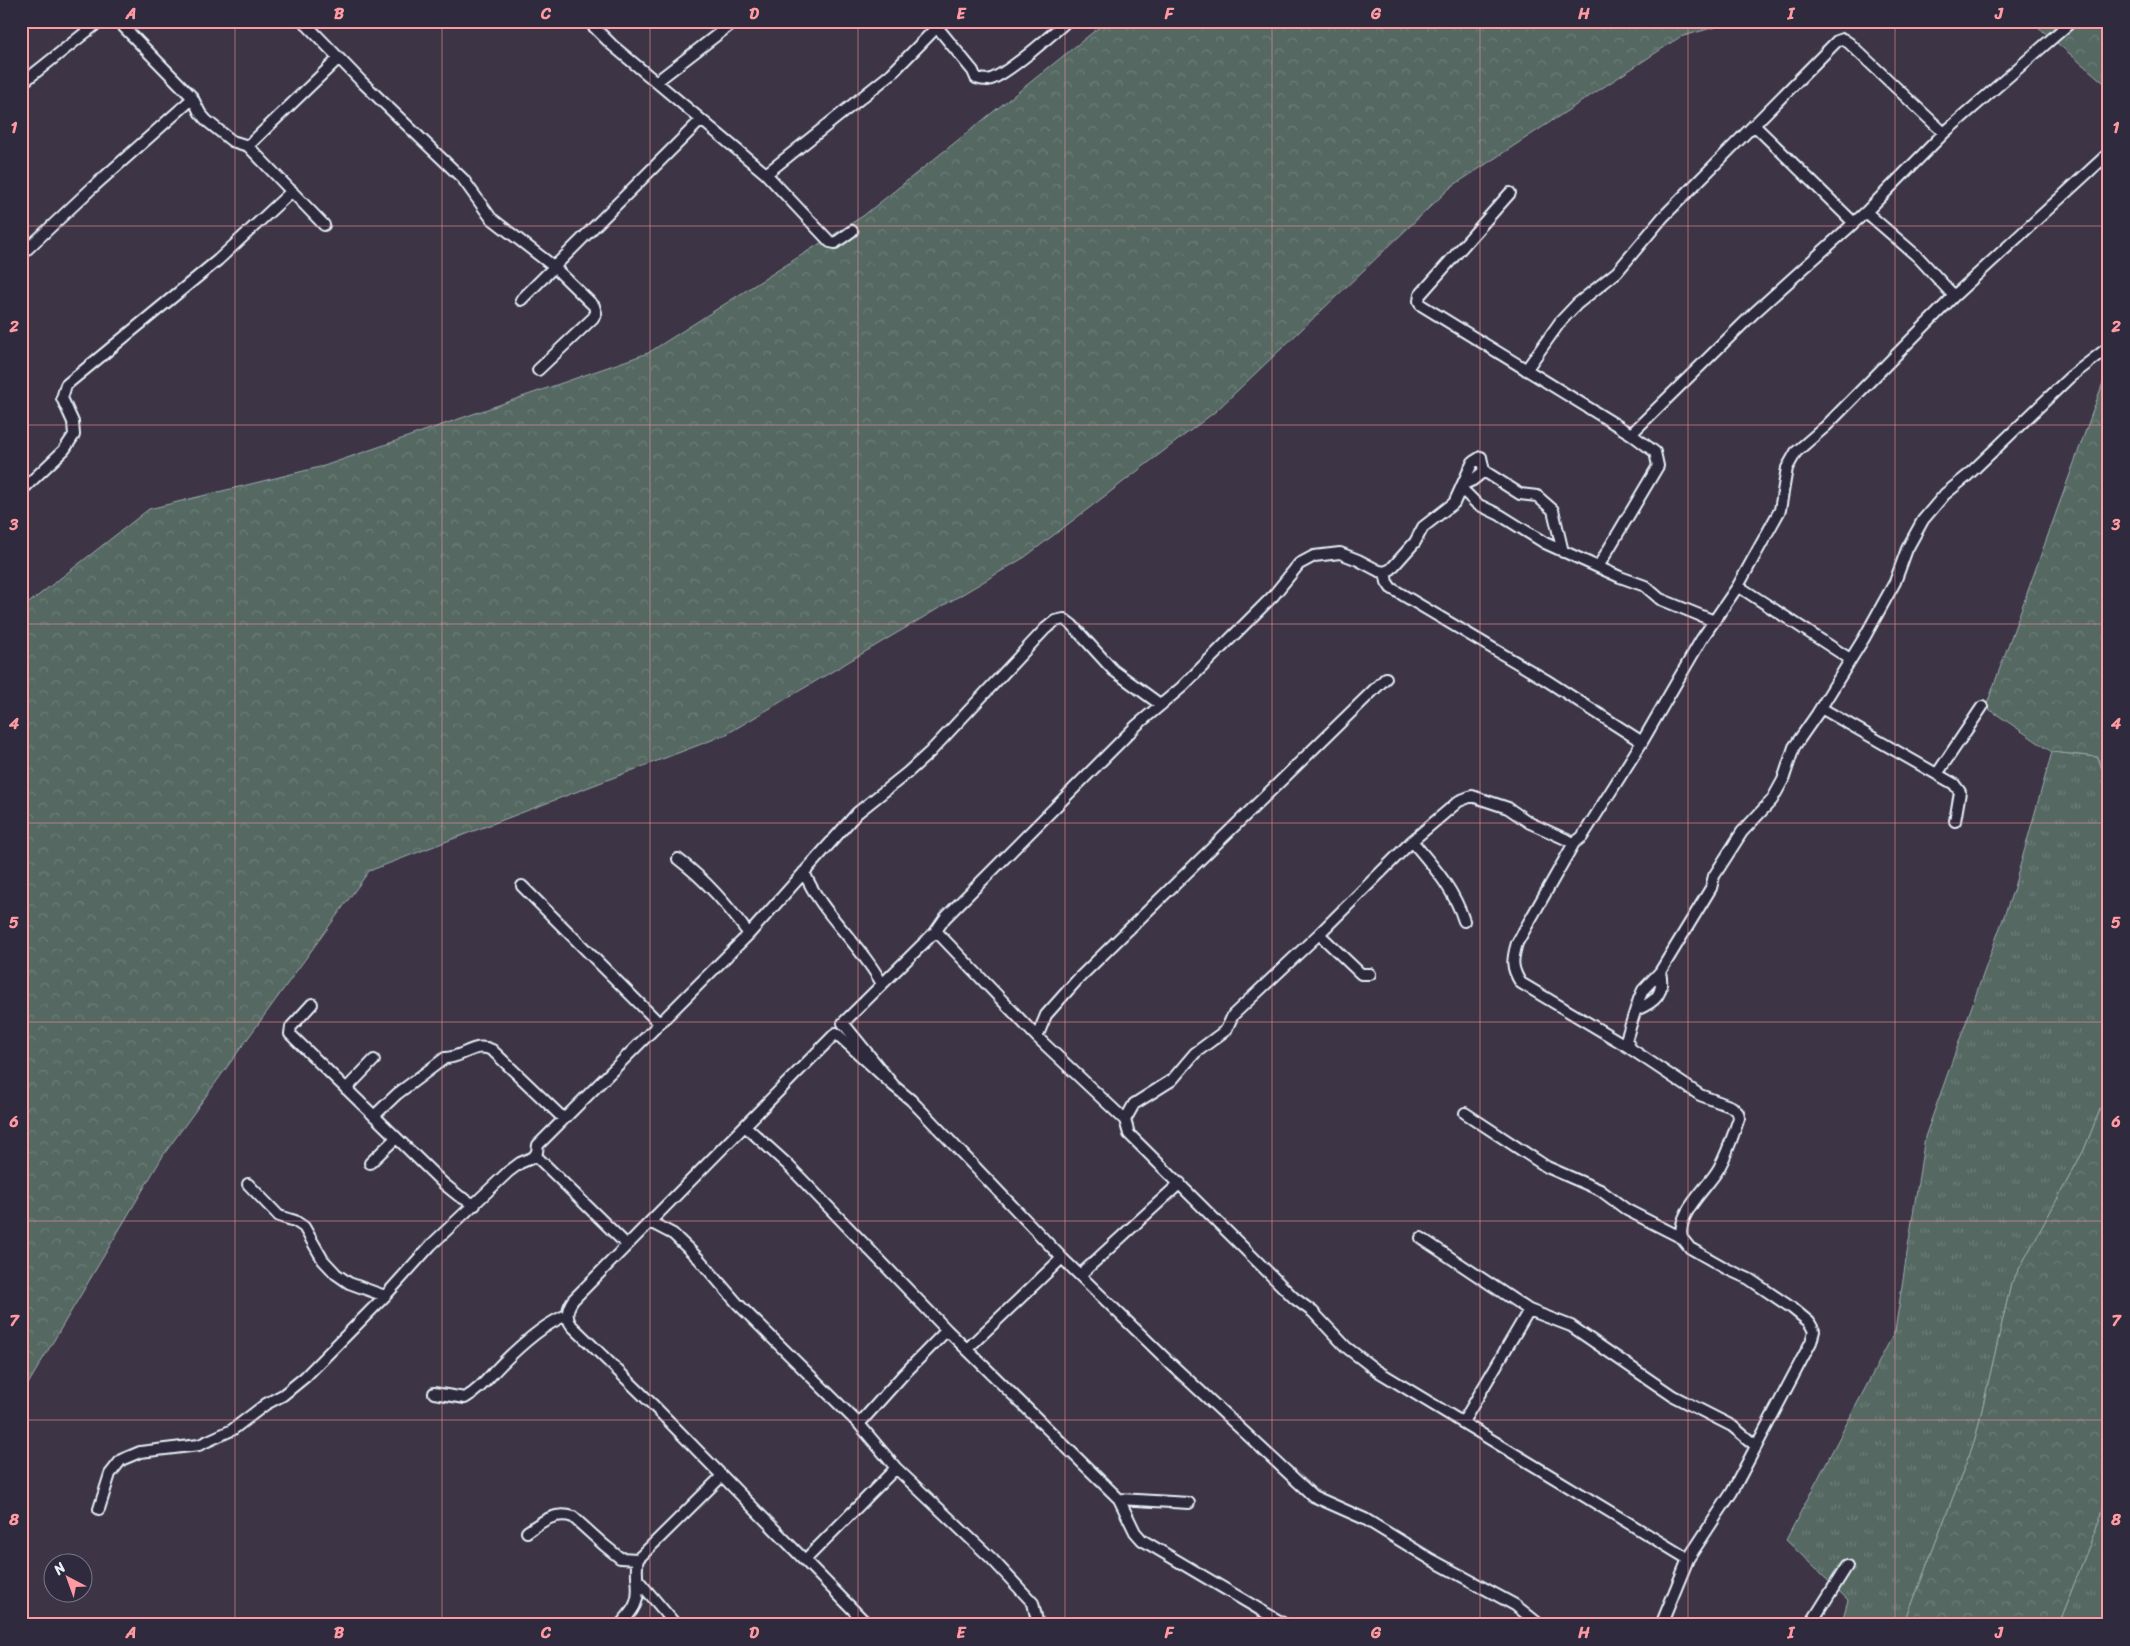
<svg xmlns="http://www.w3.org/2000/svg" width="2130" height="1646" font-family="Sriracha,sans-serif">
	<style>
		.grass { fill: url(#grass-tufts); stroke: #9eacad }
		.forest { fill: url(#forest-crowns); stroke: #9eacad }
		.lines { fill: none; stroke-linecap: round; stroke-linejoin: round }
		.minor-casing { stroke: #e8f1f8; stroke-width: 14 }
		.minor { stroke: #2f2a3d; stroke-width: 10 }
		.grid { fill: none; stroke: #ff9aa2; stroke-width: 1; stroke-opacity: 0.55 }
		.neatline { fill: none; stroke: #ff9aa2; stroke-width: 2 }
		.grid-label { font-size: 16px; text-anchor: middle; font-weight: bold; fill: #ff9aa2 }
	</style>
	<defs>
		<pattern id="grass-tufts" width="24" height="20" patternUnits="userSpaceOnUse" patternTransform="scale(1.25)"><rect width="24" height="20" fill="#556862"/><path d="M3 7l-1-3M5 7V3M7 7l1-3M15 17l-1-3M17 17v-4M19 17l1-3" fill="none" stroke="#6d7e79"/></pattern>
		<pattern id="forest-crowns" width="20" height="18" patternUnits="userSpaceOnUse" patternTransform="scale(1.25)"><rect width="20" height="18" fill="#556862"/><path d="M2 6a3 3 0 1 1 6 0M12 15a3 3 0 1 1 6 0" fill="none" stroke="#6d7e79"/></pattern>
	</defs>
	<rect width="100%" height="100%" fill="#3d3546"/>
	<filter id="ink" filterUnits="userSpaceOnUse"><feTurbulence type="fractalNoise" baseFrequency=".02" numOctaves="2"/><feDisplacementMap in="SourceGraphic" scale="10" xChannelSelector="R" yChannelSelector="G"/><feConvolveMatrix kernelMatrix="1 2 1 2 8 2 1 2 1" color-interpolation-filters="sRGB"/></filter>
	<g filter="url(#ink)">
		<path class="grass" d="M2052,752L2098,757L2109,790V1087L2084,1150L2011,1284L1975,1440L1904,1625H1841L1848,1600L1786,1540L1895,1331L1925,1137L2013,891Z
			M2109,1495V1625H2058Z"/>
		<path class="forest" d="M1107,21H1736L1680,37L1451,187L1216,411L1025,557L725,735L369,871L164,1154L21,1396V609L149,509L324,466L648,353L863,216Z
			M2031,21H2109V87Z
			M2109,366V790L2098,757L2052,752L1986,707Z
			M2109,1087V1495L2058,1625H1904L1975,1440L2011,1284L2084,1150Z"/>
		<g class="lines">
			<g class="minor-casing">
				<path id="minor" d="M118,21L192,97L200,113L207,121L232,141L248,146L324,225
					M303,21L362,82L463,179L491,218L553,266L594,306L596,313L593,318L538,370
					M588,21L612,45L766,174L830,242L835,243L852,231
					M933,22L973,71L976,78C979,79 984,80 988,80C1006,76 1051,35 1067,21
					M656,82L735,21
					M21,84L100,21
					M1754,125L1854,223
					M1944,133L2072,21
					M248,146L339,58
					M766,174L891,74L937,27
					M1510,193L1420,295L1419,301L1421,305L1631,434
					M1866,212L1918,257L1954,296
					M21,255L93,187L192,99
					M521,300L701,120
					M1526,370L1560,322L1577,304L1617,272L1663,217L1837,41L1843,39L1849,43L1944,133L1866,212L1754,313L1631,434L1655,452L1658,466L1598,567
					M1464,484L1473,480L1484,471
					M1462,489L1477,504L1500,515L1545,543L1620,577L1645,586L1660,599L1714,621L1738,586
					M21,491L64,450L74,435L73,422L62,398L66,385L218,260L292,191
					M1385,572L1387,582L1391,588L1546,680L1642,742
					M1850,659L1738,586L1780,510L1787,468L1796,452L1826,426L1954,296L2109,153
					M1821,708L1954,784L1960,792L1955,821
					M1937,774L1982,707
					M1412,841C1433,866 1454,889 1464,921
					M1574,843L1517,943C1512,960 1511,968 1521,983L1630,1048
					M678,859C707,881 727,905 749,934
					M804,872C822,915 860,943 882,984
					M522,886L659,1023
					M936,931L1037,1037L1125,1120L1129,1134L1294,1298L1313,1312L1346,1347L1376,1370L1688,1559
					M1319,934L1361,974H1370
					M312,1004L291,1027L290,1034L444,1184L459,1196L475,1205
					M1636,1010C1655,1002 1665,994 1660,972
					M1037,1037L1046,1015L1078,979L1386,678
					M894,1086L911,1100L1062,1258L1171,1364L1313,1496L1365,1519L1432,1560L1515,1605L1540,1625
					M346,1089L374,1060
					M1465,1113L1547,1167L1600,1190L1627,1210L1682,1238L1690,1248L1727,1269L1749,1279L1792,1308L1809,1322L1814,1331L1811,1342L1732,1492L1688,1559L1661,1625
					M374,1116L397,1094L445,1058C463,1058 475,1041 492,1050L564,1119
					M1125,1120L1134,1104L1172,1080L1195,1053L1226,1030L1233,1015L1319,934L1412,841L1459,801L1472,796L1508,808L1530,823L1574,843L1582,837L1642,742L1701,640L1714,621
					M745,1126L787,1164L947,1330L1119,1499L1135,1532L1142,1540L1286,1625
					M535,1155L627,1245
					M370,1163L396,1138
					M248,1184L279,1216L295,1221L304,1227L323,1260L336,1274L349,1283L385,1296
					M650,1222L673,1234L699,1259L737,1303L859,1424L896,1468L992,1559L1033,1603L1038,1625
					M1421,1238L1529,1310L1571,1326L1673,1396L1732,1426L1756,1446
					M1682,1238C1676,1213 1707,1189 1719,1168C1728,1152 1733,1135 1739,1118L1738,1113L1732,1107L1700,1095L1631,1049L1626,1040L1639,999L1643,990L1660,972L1711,888L1714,876L1742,832L1772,800L1783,780L1794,747L1817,714L1864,638L1895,582L1907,549L1923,520L1945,494L1966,477L2070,377L2109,347
					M1080,1275L1180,1183
					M967,1349L1062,1258
					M434,1393L465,1398C477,1391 485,1382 494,1372C514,1351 541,1325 567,1315
					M1463,1422L1529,1310
					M859,1424L902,1376L947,1330
					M1119,1499L1189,1503
					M99,1509L110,1474L121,1460L140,1452L199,1445L232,1430L266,1404L283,1395L305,1377L385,1296L431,1245L508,1172L520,1163L534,1157L537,1152L538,1145L749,934L857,813L907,773L930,752L1045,629L1055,621L1064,619L1072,625L1113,670L1161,705
					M527,1532C541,1522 555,1511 573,1517L604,1545L620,1558L638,1559
					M805,1560L896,1468
					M637,1579L676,1625
					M620,1625C626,1618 634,1610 636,1602C641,1588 634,1573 638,1559L722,1476
					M868,1625L652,1404L572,1326C565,1317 567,1309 573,1300L836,1033L894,1086L843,1023L936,931L945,918L1137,725L1182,687L1273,596L1299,564L1314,556L1340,553L1358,560L1379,571L1385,572L1391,569L1415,542L1423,527L1454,503L1469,470L1473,462L1481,457L1484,471L1520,494L1537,496L1553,510L1563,552
					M1810,1625L1847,1566"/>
			</g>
			<use href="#minor" class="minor"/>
		</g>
	</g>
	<path class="grid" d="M235,21V1625M442,21V1625M650,21V1625M858,21V1625M1065,21V1625M1272,21V1625M1480,21V1625M1688,21V1625M1895,21V1625M21,226H2109M21,425H2109M21,624H2109M21,823H2109M21,1022H2109M21,1221H2109M21,1420H2109"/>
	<rect width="2130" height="1646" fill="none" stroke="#2f2a3d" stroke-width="55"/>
	<g transform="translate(68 1578) rotate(319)"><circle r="24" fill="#2f2a3d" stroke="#797a88"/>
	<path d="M0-4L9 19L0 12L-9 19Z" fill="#ff9aa2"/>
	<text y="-8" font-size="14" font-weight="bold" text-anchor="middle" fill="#e8f1f8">N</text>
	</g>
	<rect x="28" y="28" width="2074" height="1590" class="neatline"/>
	<g class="grid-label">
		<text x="131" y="19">A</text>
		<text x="339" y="19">B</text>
		<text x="546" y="19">C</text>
		<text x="754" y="19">D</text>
		<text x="961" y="19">E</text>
		<text x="1169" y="19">F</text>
		<text x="1376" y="19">G</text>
		<text x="1584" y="19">H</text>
		<text x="1791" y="19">I</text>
		<text x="1999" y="19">J</text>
		<text x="14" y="133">1</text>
		<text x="2116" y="133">1</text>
		<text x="14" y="332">2</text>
		<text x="2116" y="332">2</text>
		<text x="14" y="530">3</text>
		<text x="2116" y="530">3</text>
		<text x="14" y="729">4</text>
		<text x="2116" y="729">4</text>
		<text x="14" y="928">5</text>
		<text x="2116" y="928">5</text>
		<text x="14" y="1127">6</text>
		<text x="2116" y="1127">6</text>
		<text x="14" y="1326">7</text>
		<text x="2116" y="1326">7</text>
		<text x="14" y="1525">8</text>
		<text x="2116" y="1525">8</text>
		<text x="131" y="1638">A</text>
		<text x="339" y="1638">B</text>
		<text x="546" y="1638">C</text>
		<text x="754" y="1638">D</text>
		<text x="961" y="1638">E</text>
		<text x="1169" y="1638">F</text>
		<text x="1376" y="1638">G</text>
		<text x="1584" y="1638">H</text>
		<text x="1791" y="1638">I</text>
		<text x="1999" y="1638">J</text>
	</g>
</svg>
